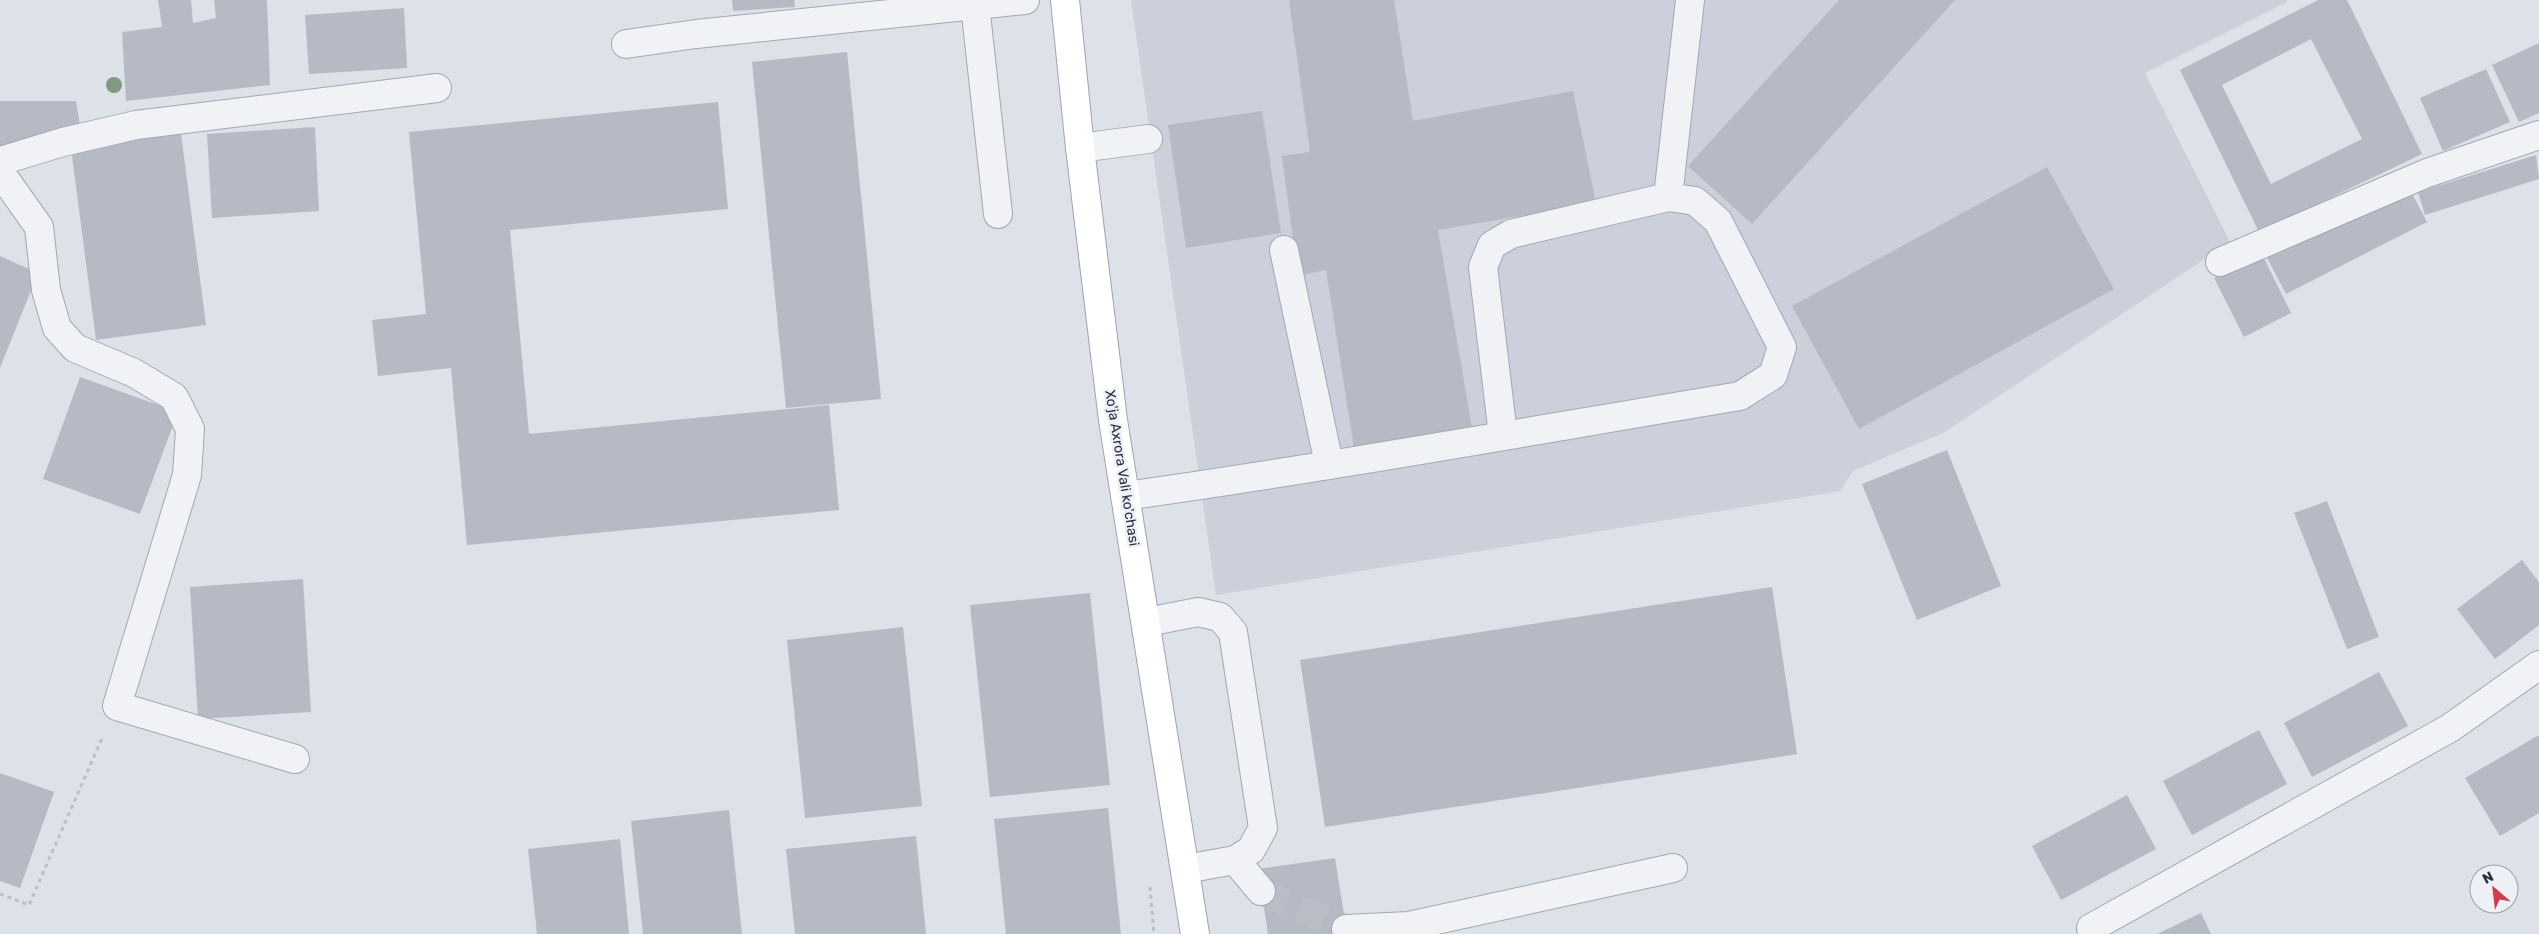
<svg xmlns="http://www.w3.org/2000/svg" width="2539" height="934" font-family="Rubik,sans-serif">
	<style>
		.built { fill: #cbd0da }
		.building { fill: #b5bac5; fill-rule: evenodd }
		.lines { fill: none; stroke-linecap: round; stroke-linejoin: round }
		.minor-tunnel { stroke: #b8bdc6; stroke-width: 28; stroke-dasharray: 28 14; stroke-linecap: butt }
		.minor-casing { stroke: #a2a8b2; stroke-width: 30 }
		.major-casing { stroke: #9ca4b4; stroke-width: 30 }
		.path { stroke: #bbbfc6; stroke-width: 3; stroke-dasharray: 4 4; stroke-linecap: butt }
		.minor { stroke: #f0f2f6; stroke-width: 28 }
		.major { stroke: #fff; stroke-width: 28 }
		.tree { fill: #829784 }
		.labels { text-anchor: middle; dominant-baseline: central; stroke-width: 5; stroke-linejoin: round; paint-order: stroke }
		.street-label { font-size: 14px; fill: #262e3f; stroke: #edf0f5 }
	</style>
	<rect width="100%" height="100%" fill="#dde1e8"/>
	<path class="built" d="M1131,0H2287V2L2145,73L2230,242L1943,433L1853,471L1840,491L1216,595Z"/>
	<path class="building" d="M158,0H191L193,23L216,18L214,0H267L270,85L126,101L122,32L162,27Z
		M732,0H794L795,7L733,11Z
		M1289,0H1394L1413,121L1573,91L1596,203L1438,230L1472,428L1354,448L1326,270L1298,276L1282,156L1310,152Z
		M1839,0H1955L1752,224L1688,166Z
		M2318,0H2347L2422,154L2259,232L2180,70ZM2311,39L2362,139L2271,184L2222,85Z
		M404,8L407,68L309,74L305,15Z
		M2539,43V113L2519,122L2492,65Z
		M847,52L881,399L786,408L752,62Z
		M2486,69L2510,122L2443,151L2420,98Z
		M0,101H76L81,132L0,150Z
		M718,102L728,209L510,230L529,434L829,405L839,510L467,545L451,368L378,376L372,320L426,314L409,132Z
		M1262,111L1281,233L1186,248L1168,125Z
		M315,127L319,211L212,218L207,134Z
		M181,134L206,325L96,340L71,148Z
		M2536,155L2539,179L2425,215L2418,192Z
		M2047,167L2114,289L1859,429L1792,306Z
		M2407,184L2427,222L2286,294L2266,256Z
		M2262,254L2291,313L2244,337L2214,278Z
		M0,256L38,273L0,368Z
		M80,377L178,412L140,514L43,479Z
		M1947,450L2001,586L1917,620L1862,484Z
		M2327,501L2379,637L2347,649L2294,513Z
		M2522,560L2539,582V625L2495,659L2457,609Z
		M303,579L311,712L198,719L190,587Z
		M1772,587L1797,754L1325,827L1300,660Z
		M1090,593L1110,785L990,797L970,605Z
		M903,627L922,806L805,818L787,640Z
		M2379,672L2408,726L2312,777L2284,723Z
		M2259,730L2287,784L2192,835L2163,781Z
		M2539,735V813L2500,836L2465,778Z
		M0,773L54,792L20,888L0,881Z
		M2127,795L2156,849L2061,900L2032,846Z
		M1108,808L1121,934H1006L994,819Z
		M729,810L742,934H643L631,821Z
		M916,836L926,934H795L786,849Z
		M620,839L629,934H537L528,849Z
		M1335,858L1347,934H1268L1258,869Z
		M2201,913L2211,934H2157Z"/>
	<g class="lines">
		<path class="minor-tunnel" d="M1261,891L1346,929"/>
		<g class="minor-casing">
			<path id="minor" d="M975,5L998,214
				M626,44L696,34L1025,0
				M1080,148L1148,139
				M0,161L63,142L136,125L437,88
				M0,172L39,227L46,290L57,328L75,348L134,373L174,397L190,429L187,475L117,706L295,759
				M1668,197L1690,0
				M1284,250L1329,464
				M2220,262L2427,173L2539,135
				M1125,496C1331,467 1536,430 1740,396L1773,375L1782,347L1718,221L1695,201L1668,197L1511,234L1492,245L1483,267L1503,435
				M1147,622L1198,612L1220,617L1233,632L1263,828L1251,850L1235,860L1185,869
				M1235,860L1261,891
				M2091,928L2450,728L2539,665
				M1346,929L1409,926L1673,868"/>
		</g>
		<g class="major-casing">
			<path id="major" d="M1065,0L1080,148L1113,420L1195,934"/>
		</g>
		<path class="path" d="M1150,887L1154,934
			M0,894L29,905L103,736"/>
		<use href="#minor" class="minor"/>
		<use href="#major" class="major"/>
	</g>
	<circle class="tree" cx="114" cy="85" r="8"/>
	<g class="labels">
		<g class="street-label">
			<text transform="translate(1122 468) rotate(81)">Xo'ja Axrora Vali ko'chasi</text>
		</g>
	</g>
	<g transform="translate(2494 889) rotate(332)"><circle r="24" fill="#edf0f5" stroke="#9da2ac"/>
	<path d="M0-4L9 19L0 12L-9 19Z" fill="#d23d4b"/>
	<text y="-8" font-size="14" font-weight="bold" text-anchor="middle" fill="#262e3f">N</text>
	</g>
</svg>
